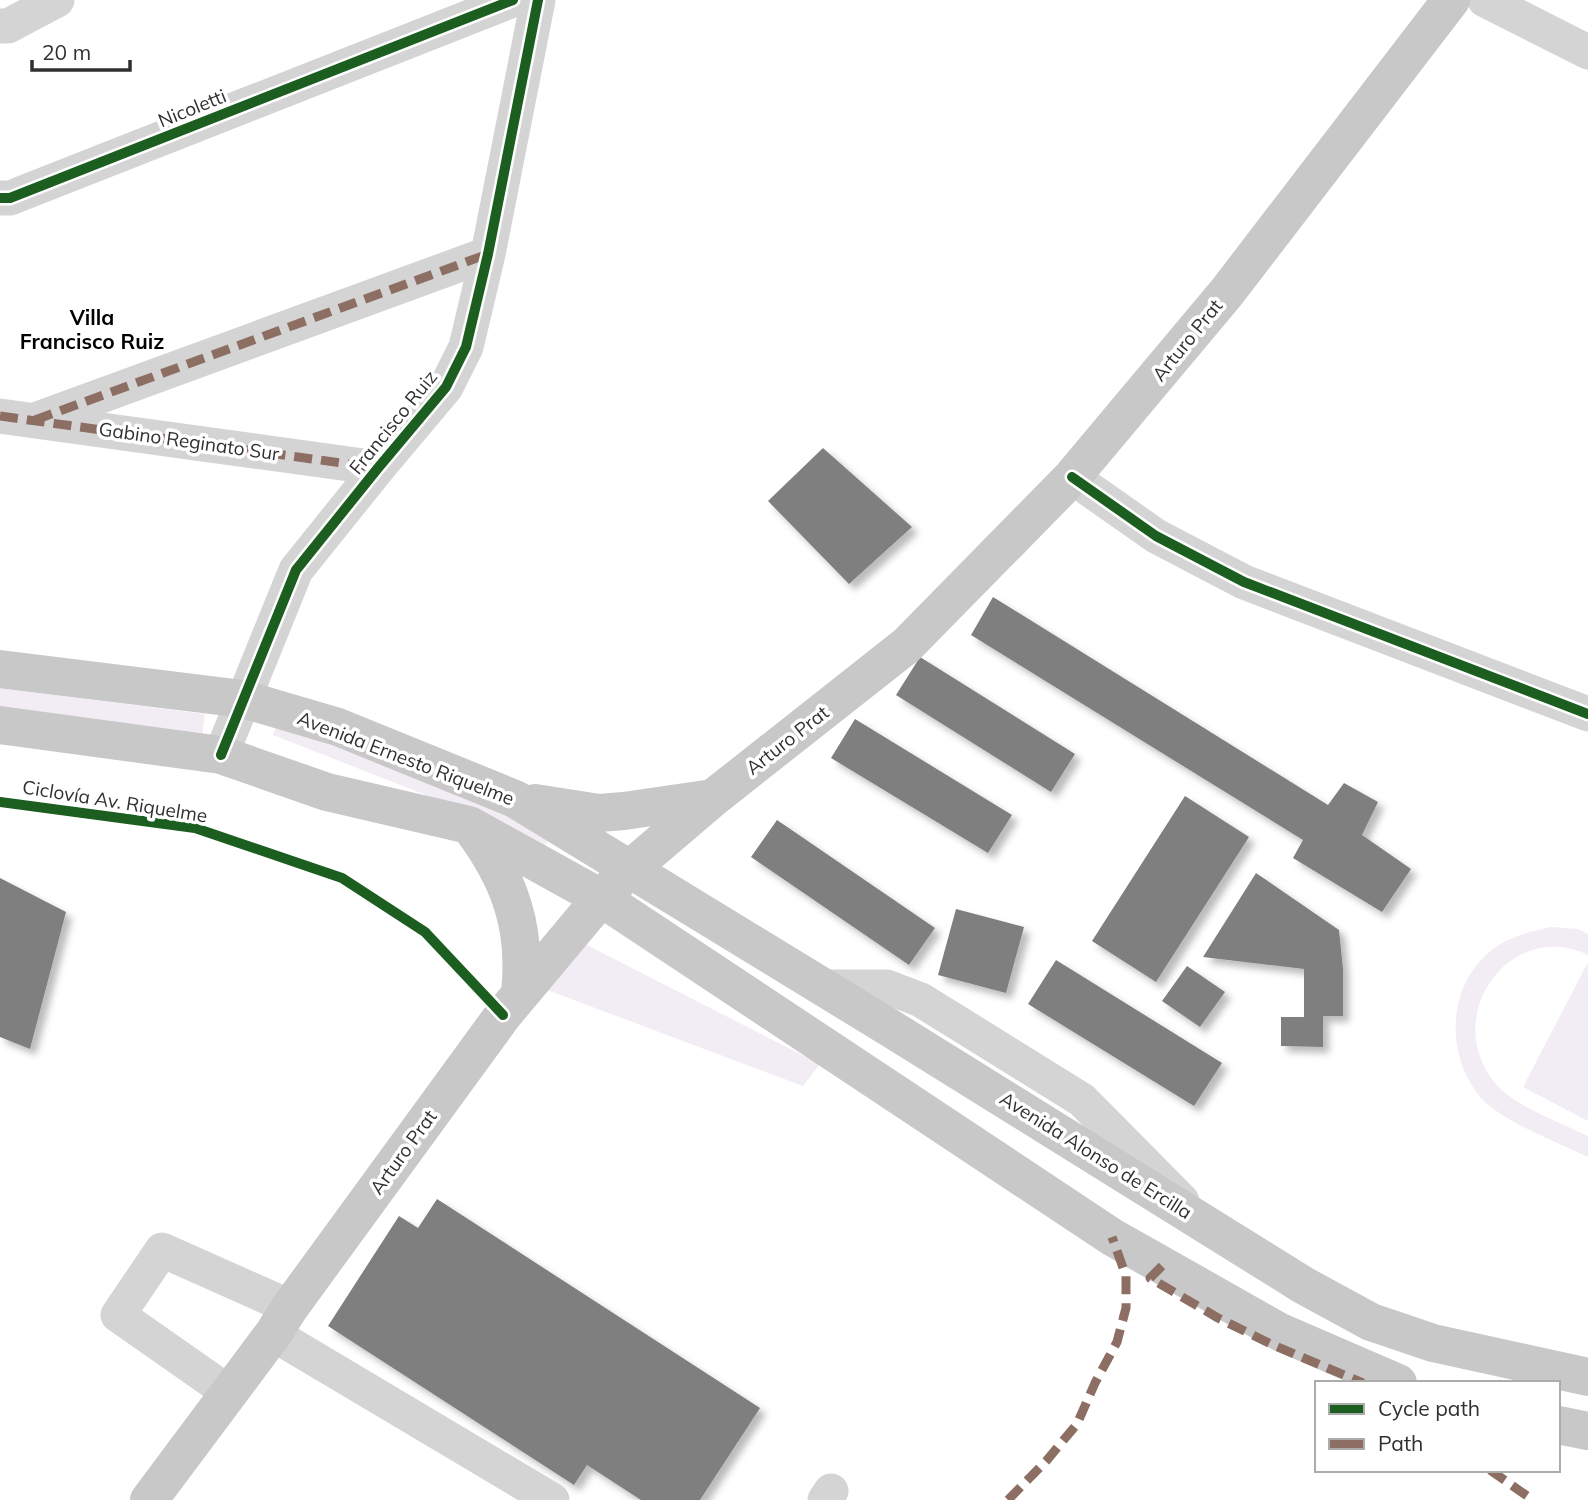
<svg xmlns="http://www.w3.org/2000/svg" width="1588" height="1500" font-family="Mulish,sans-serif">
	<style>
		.green { fill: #f2edf5 }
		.building { fill: #7f7f7f; filter: url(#shadow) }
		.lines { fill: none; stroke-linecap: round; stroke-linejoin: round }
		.minor { stroke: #d4d4d4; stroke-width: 35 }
		.major { stroke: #c8c8c8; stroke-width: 38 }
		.quiet { stroke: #8d6e63; stroke-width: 9; stroke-dasharray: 18 9; stroke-linecap: butt }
		.cycleway-casing { stroke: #fff; stroke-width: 15 }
		.cycleway { stroke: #1b5e20; stroke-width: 10 }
		.labels { text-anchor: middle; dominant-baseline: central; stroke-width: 7; stroke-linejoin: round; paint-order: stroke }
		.street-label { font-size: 19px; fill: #303030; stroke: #fff }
		.neighbourhood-label { font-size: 21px; font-weight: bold; fill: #000; stroke: #fff }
	</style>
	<defs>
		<filter id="shadow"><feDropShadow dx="6" dy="6" stdDeviation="3.5" flood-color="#0004"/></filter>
	</defs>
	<rect width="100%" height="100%" fill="#fff"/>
	<path class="green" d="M0,688L205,714L202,738L0,711Z
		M279,718L554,829L542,850L436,799L273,735Z
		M1551,927L1578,929L1588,934V955C1510,917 1440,1017 1495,1083C1512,1105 1562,1123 1588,1136V1157C1558,1142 1503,1122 1481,1098C1446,1057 1446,990 1488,953C1507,937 1528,932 1551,927Z
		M579,941L820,1064L803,1086L539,987Z
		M1587,964H1588V1121L1523,1087Z"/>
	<path class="building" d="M823,448L912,527L849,584L768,501Z
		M993,597L1328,805L1344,783L1378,802L1362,835L1411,869L1382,912L1293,858L1303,840L971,635Z
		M920,657L1075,754L1051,792L896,695Z
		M855,719L1012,815L988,853L831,758Z
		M1185,796L1249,837L1156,982L1092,941Z
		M777,820L935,928L909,965L751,857Z
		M1256,873L1339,930L1343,969V1016H1323V1047L1281,1046V1017H1304V969L1203,957Z
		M0,878L66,912L30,1049L0,1037Z
		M956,909L1024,927L1006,993L938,975Z
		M1056,960L1222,1063L1194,1106L1028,1004Z
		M1187,966L1225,992L1200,1027L1162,1001Z
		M437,1199L760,1408L700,1500H641L587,1465L574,1485L328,1326L399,1216L418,1228Z"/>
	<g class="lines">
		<path class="minor" d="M1485,0L1588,52
			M0,26H8L57,0
			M0,198H10L513,0
			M0,416L378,468
			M35,420L488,254
			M1072,477L1156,536L1244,582L1588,714
			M221,755L296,570L378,468L446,387L466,347L488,254L538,0
			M823,987H887L921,1000L1082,1100L1182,1201
			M273,1334L552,1500
			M228,1392L118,1315L162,1250L290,1307
			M825,1500L831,1491"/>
		<path class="major" d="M0,669L243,699L338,727L515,799L890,1028L1303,1285L1371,1322L1433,1343L1588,1377
			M0,725L221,755L327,792L469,825L601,898L1112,1237L1280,1332L1398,1383
			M535,803L599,813L624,811L713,798
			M472,829C510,880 527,928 520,992
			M1558,1425L1588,1431
			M149,1500L273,1334L290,1307L503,1015L601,898L631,868L713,798L907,645L1072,477L1227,292L1451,0"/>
		<path class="quiet" d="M0,416L378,468
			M35,420L488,254
			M1162,1266L1150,1278L1218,1318L1273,1345L1363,1383
			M1490,1470L1533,1500
			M1008,1500L1047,1460L1077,1424L1095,1383L1117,1342L1126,1308V1276L1112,1237"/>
		<g class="cycleway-casing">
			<path id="cycleway" d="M0,198H10L513,0
				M1072,477L1156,536L1244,582L1588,714
				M221,755L296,570L378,468L446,387L466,347L488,254L538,0
				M0,802L195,828L342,878L425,932L503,1015"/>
		</g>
		<use href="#cycleway" class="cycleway"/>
	</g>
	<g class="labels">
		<g class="street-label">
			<text transform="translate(192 108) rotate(-22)">Nicoletti</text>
			<text transform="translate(1187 340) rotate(-51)">Arturo Prat</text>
			<text transform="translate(393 422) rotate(-51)">Francisco Ruiz</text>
			<text transform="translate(189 441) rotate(8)">Gabino Reginato Sur</text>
			<text transform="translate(787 740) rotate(-38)">Arturo Prat</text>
			<text transform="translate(406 758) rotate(21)">Avenida Ernesto Riquelme</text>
			<text transform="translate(115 801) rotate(9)">Ciclovía Av. Riquelme</text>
			<text transform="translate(403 1152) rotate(-54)">Arturo Prat</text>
			<text transform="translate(1096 1155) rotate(32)">Avenida Alonso de Ercilla</text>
		</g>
		<g class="neighbourhood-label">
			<text x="92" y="317">Villa<tspan x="92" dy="24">Francisco Ruiz</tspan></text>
		</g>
	</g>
	<rect x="1315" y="1381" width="245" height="91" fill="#ffffff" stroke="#acacac" stroke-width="2"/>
	<rect x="1329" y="1404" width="35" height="10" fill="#1b5e20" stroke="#acacac" stroke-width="2"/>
	<text x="1378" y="1416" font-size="21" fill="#303030">Cycle path</text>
	<rect x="1329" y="1439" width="35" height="10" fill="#8d6e63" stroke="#acacac" stroke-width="2"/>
	<text x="1378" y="1451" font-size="21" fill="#303030">Path</text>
	<path d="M32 60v10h98v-10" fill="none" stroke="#303030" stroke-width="3.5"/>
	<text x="42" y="60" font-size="21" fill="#303030" stroke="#ffffff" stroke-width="5" paint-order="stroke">20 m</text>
</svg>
